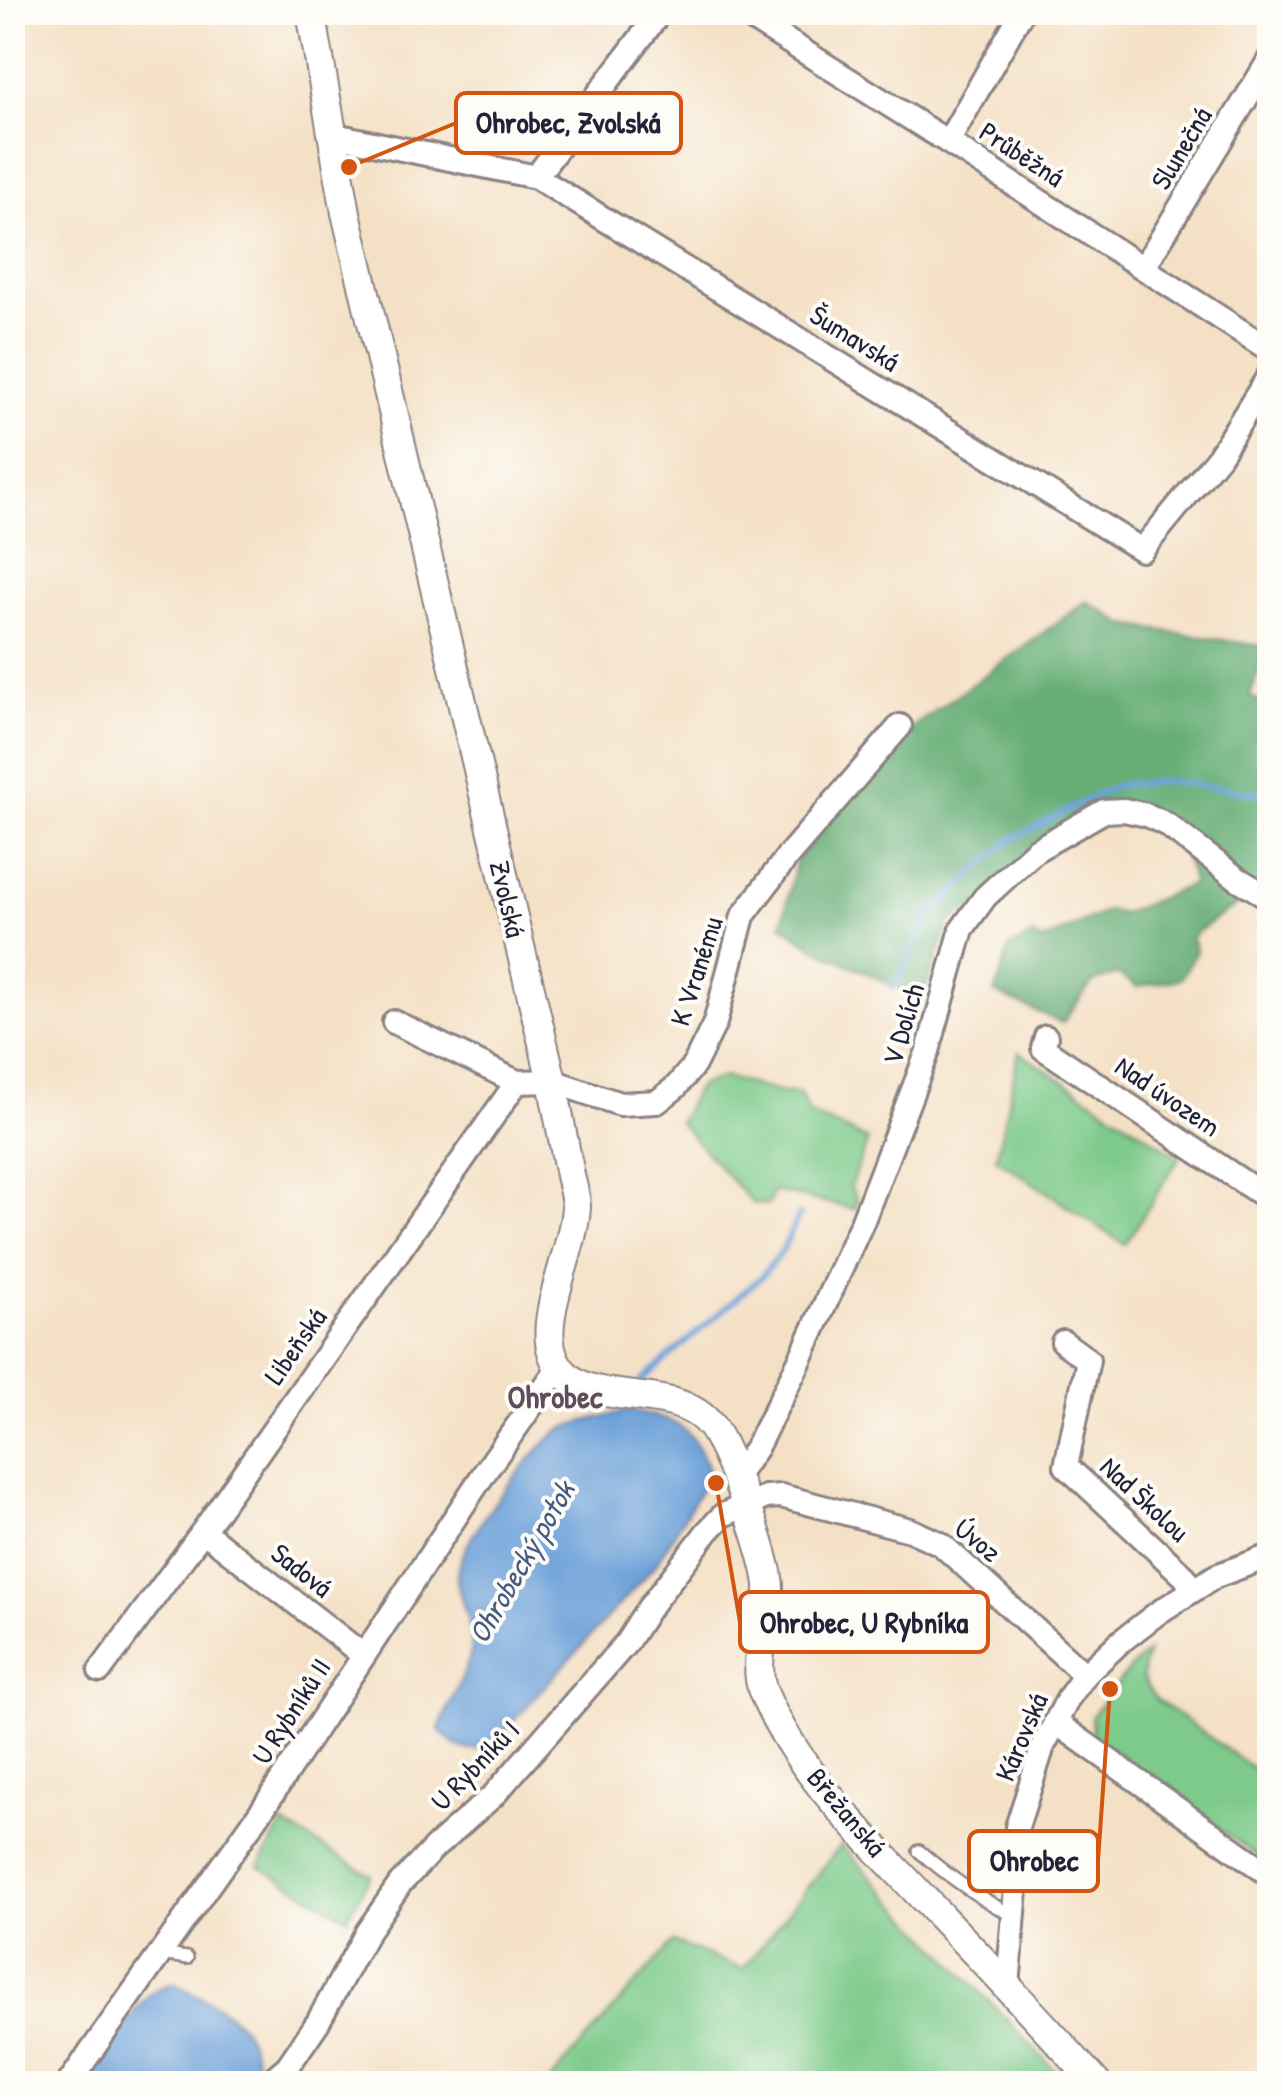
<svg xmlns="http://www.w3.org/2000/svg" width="1282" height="2096" font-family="'Patrick Hand',sans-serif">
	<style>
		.green { fill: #7dca8a; stroke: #507662; stroke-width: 2.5 }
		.forest { fill: #66ae76; stroke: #446858; stroke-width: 2.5 }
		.water { fill: #6da1d9; stroke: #48628a; stroke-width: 2.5 }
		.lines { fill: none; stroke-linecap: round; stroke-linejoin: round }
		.stream { stroke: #6da1d9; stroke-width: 6 }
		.service-casing { stroke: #8b8180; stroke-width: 16 }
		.minor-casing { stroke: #8b8180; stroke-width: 28 }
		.tertiary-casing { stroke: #8b8180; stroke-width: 32 }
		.service { stroke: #fff; stroke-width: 11 }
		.minor { stroke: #fff; stroke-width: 22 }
		.tertiary { stroke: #fff; stroke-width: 28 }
		.labels { text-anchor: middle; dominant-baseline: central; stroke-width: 8; stroke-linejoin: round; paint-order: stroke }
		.street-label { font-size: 28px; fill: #22223b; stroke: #fdfcf7 }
		.water-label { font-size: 30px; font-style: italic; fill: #445b82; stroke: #fdfcf7 }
		.quarter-label { font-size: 32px; font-weight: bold; fill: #5f4d5c; stroke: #fdfcf7 }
		.leader { fill: none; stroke: #d45411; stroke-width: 4 }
		.callout-dot { fill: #d45411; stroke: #fdfcf7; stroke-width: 4 }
		.callout { fill: #fdfcf7; stroke: #d45411; stroke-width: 4 }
		.callout-label { font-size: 30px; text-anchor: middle; font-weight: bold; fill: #22223b }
	</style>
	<rect width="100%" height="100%" fill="#fdfcf7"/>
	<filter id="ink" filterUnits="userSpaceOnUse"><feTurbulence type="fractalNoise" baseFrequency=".01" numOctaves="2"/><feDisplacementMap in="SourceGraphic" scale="20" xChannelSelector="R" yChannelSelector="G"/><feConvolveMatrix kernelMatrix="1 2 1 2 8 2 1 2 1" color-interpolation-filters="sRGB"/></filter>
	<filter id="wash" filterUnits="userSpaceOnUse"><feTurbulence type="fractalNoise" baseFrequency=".0048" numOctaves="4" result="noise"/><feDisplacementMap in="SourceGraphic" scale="40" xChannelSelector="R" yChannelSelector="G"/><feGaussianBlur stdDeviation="2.25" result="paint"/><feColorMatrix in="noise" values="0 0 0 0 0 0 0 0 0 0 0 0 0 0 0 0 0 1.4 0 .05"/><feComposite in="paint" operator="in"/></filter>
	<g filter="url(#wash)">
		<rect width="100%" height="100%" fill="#f4e0c5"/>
		<path class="green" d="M1019,1052L1180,1157L1125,1245L996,1158Z
			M724,1077L783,1093H799L810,1114L868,1140L850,1187L857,1199L855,1209L774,1191L768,1205L752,1203L679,1122L698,1086Z
			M1148,1652C1140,1675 1140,1681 1157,1700L1269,1780V1865L1092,1736L1091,1717L1130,1668Z
			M283,1824L371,1875L347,1917L259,1866Z
			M841,1845L1067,2083H548L673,1942L743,1969Z"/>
		<path class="forest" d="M1087,601L1126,625L1267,647L1250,696L1269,708V890L1263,888L1215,919L1191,937L1196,951L1181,979L1137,987L1118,974L1093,982L1062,1023L995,993L1009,948L1033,935L1043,941L1109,910L1122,914L1193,884L1181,843L1121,818L1087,826L1048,849L995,896L951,920L922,999L816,949L782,925L796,861L909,730Z"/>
		<path class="water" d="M631,1410C683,1423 689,1423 710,1474L656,1564L490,1747C464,1754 457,1749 439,1730C447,1706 468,1672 471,1651C475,1623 457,1600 457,1576C457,1544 531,1451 558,1432C571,1422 613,1415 631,1410Z
			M173,1983C197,1996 231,2008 246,2033C251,2042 254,2054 257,2064L247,2082L82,2083L137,2008L153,1991Z"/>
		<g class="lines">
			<path class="stream" d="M893,988L930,915L979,868L1012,839L1117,785L1168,781L1270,795
				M641,1381L761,1277L782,1251L799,1215"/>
		</g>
	</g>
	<g filter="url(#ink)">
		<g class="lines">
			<g class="service-casing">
				<path id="service" d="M919,1851C948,1876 980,1899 1014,1916
					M160,1954L187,1958"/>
			</g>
			<g class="minor-casing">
				<path id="minor" d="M741,12L948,142L1270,350
					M330,134L536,177L660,12
					M948,142L1022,12
					M536,177L1142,550L1219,456L1270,374
					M1144,267L1270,59
					M394,1022L517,1082
					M1046,1037L1043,1048L1270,1200
					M1063,1342L1088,1360L1066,1466L1185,1577L1193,1590
					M736,1477L756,1448L799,1362L863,1220L928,1051L962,929L985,897L1036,850L1104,811L1124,810L1147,815L1166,824L1238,879L1270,898
					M203,1531L363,1655
					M100,1671L203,1531L517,1082L552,1081L620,1104L657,1102L676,1087L694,1065L715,1023L743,916L787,857L900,726
					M1055,1722L1270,1875
					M1008,1987L1016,1888L1017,1827L1043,1746L1069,1697L1085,1675L1120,1642L1159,1612L1216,1576L1270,1556
					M68,2084L264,1807L487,1469L558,1368
					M267,2084L288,2066L318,2022L367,1932L400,1884L434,1848L494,1795L627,1642L648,1609L707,1532L723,1515L766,1497L781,1496L910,1530L941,1544L1085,1675"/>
			</g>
			<g class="tertiary-casing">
				<path id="tertiary" d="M311,12L346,213L552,1081C558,1111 563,1140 569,1170C571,1182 576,1196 576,1207C574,1249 542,1310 551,1348C568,1420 671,1374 711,1426C728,1448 770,1562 769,1589C768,1620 751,1664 764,1694C799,1775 867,1838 926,1901C984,1961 1041,2022 1097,2084"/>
			</g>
			<use href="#service" class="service"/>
			<use href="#minor" class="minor"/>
			<use href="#tertiary" class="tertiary"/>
		</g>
	</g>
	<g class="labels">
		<g class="street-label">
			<text transform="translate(1181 148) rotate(-59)">Slunečná</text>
			<text transform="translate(1022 154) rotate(33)">Průběžná</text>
			<text transform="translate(855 338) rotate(32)">Šumavská</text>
			<text transform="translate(508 899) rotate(77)">Zvolská</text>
			<text transform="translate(696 971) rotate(-72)">K Vranému</text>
			<text transform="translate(903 1024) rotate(-73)">V Dolích</text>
			<text transform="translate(1168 1096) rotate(34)">Nad úvozem</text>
			<text transform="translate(295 1346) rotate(-55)">Libeňská</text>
			<text transform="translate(1145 1499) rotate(43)">Nad Školou</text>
			<text transform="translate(978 1540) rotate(39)">Úvoz</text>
			<text transform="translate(302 1570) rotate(38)">Sadová</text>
			<text transform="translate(291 1711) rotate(-57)">U Rybníků II</text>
			<text transform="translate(1021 1737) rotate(-67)">Károvská</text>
			<text transform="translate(475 1765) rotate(-46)">U Rybníků I</text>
			<text transform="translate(847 1812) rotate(50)">Břežanská</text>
		</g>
		<g class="water-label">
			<text transform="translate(521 1562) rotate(-60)">Ohrobecký potok</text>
		</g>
		<g class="quarter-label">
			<text x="555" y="1396">Ohrobec</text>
		</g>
	</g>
	<path class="leader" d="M349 167L456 123M716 1483L740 1622M1110 1689L1098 1861"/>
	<g class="callout-dot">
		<circle cx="349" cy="167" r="10"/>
		<circle cx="716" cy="1483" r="10"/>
		<circle cx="1110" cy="1689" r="10"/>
	</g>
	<g class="callout">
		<rect x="456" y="93" width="225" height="60" rx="10"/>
		<rect x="740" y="1592" width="248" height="60" rx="10"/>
		<rect x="969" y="1831" width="129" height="60" rx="10"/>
	</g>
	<g class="callout-label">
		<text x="568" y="133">Ohrobec, Zvolská</text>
		<text x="864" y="1633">Ohrobec, U Rybníka</text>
		<text x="1034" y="1871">Ohrobec</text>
	</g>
	<rect width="1282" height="2096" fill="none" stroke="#fdfcf7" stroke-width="50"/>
</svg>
